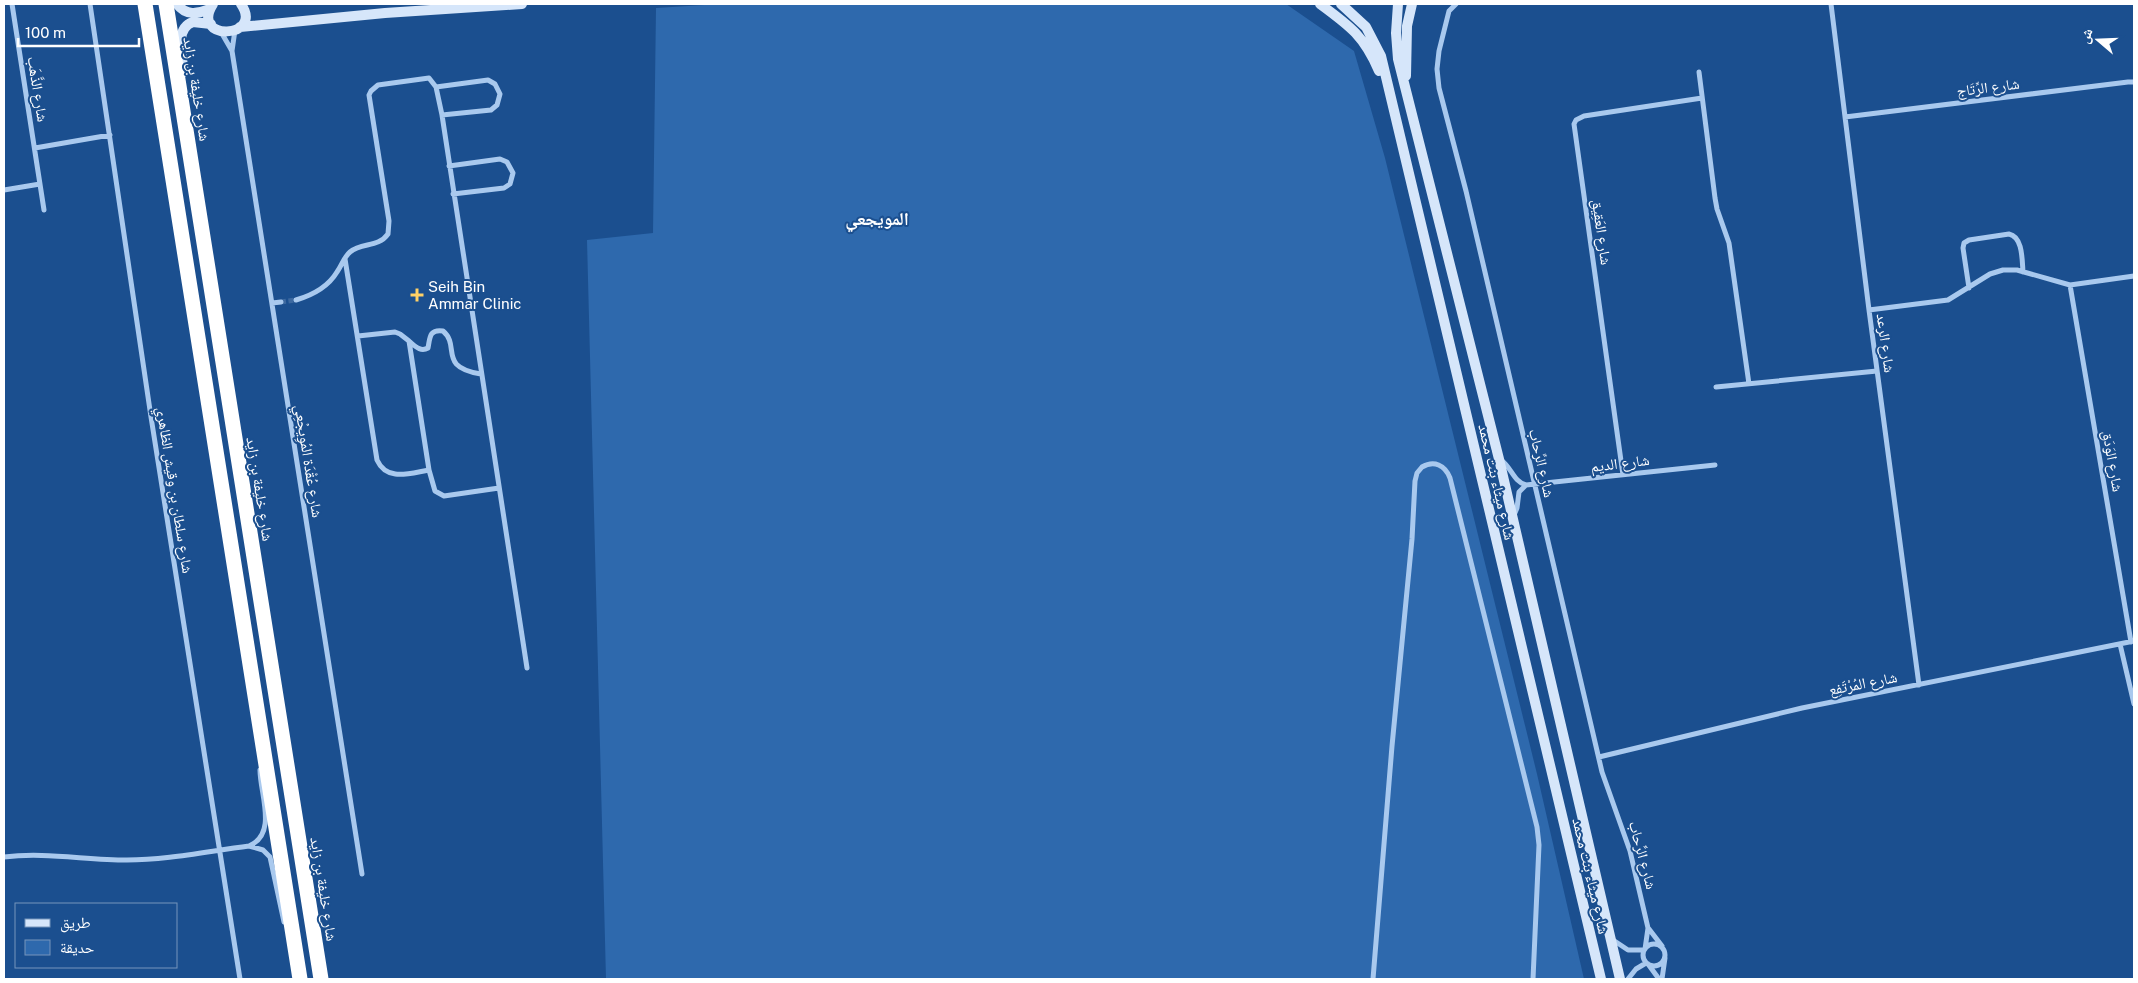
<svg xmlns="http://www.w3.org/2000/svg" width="2138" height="983" font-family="'Public Sans','Noto Naskh Arabic',sans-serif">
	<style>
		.green { fill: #2e69ad }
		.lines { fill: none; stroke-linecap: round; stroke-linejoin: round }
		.street-tunnel { stroke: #3d69a0; stroke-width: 5; stroke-dasharray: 5 2.5; stroke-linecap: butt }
		.street { stroke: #a9c9ee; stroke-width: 5 }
		.secondary { stroke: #d6e6fa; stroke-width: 10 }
		.highway { stroke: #fff; stroke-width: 15 }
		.poi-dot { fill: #ffd166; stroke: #1b4f8f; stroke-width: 2 }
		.labels { text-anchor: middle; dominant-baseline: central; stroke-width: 4; stroke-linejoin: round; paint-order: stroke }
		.street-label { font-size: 15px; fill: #fff; stroke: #1b4f8f }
		.poi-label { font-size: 15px; fill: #fff; stroke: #1b4f8f; text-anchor: start }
		.quarter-label { font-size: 18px; font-weight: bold; fill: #fff; stroke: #1b4f8f }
	</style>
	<rect width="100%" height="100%" fill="#1b4f8f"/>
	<path class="green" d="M720,4H1286L1354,51L1385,158L1537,774L1584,979H606L587,240L653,233L656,8Z"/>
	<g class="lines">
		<path class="street-tunnel" d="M281,302L296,300"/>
		<path class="street" d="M12,4L44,210
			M90,4L151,417L240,979
			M1456,4L1449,11L1439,51L1437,69L1439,88L1466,191L1602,772L1630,851L1648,928L1645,949
			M1831,4L1869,310L1919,685
			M221,32L232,51L362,874
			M232,51L235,30
			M1699,72L1715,198L1717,209L1729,243L1749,384
			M436,87L488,80L495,84L500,94L497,105L491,110L442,115
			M1845,117L2128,82H2134
			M35,148L110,135
			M449,166L500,159L507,162L513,173L510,184L504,188L453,194
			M4,190L40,184
			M345,259L377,460C387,482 410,473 429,470
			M2070,285L2131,642
			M1969,288L1963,248L1964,243L1969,240L2009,234C2023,237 2022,260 2023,272
			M296,300C313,295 328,287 337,272C342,265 344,257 350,252C362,242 378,248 388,234L389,221L369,95L371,91L378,85L429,78L436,87L442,115L527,668
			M272,303L281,302
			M1869,310L1948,300L1990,274L2003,270H2017L2070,285L2134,276
			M358,336L395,332L400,334L409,341L429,470L435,491L444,496L499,488
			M410,342C416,347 421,352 428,348C430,338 429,329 443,331C461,346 437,367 481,374
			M1716,387L1877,371
			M1501,460C1512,468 1513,481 1526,485
			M1623,475L1574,124L1576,120L1584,116L1702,98
			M1514,515L1517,508L1519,492L1526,485L1715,465
			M2120,644L2134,704
			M1599,757L1802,708L2134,641
			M249,846L263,850L270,857L284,922
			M4,857C45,852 85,860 127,860C167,860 209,851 249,846C278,834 260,794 260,770
			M1649,929L1662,946
			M1613,940L1628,950H1644
			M1643 955a11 11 0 1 1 22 0a11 11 0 1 1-22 0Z
			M1648,964L1659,979
			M1373,979L1392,746L1412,539L1415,481L1417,473L1422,467C1434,460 1445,465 1450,478L1537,827L1539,845L1533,979
			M1628,979L1636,969L1646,963
			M1662,979L1665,958"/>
		<path class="secondary" d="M177,4C186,16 197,14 210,9
			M213,4C189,42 265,39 241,4
			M1320,4C1350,26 1364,36 1379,71
			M1341,4L1366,27L1381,56L1601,979
			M1398,4L1396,33L1398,59L1499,459L1620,979
			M240,27L385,13L522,4
			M184,72C182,57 174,28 193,22L211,24
			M1406,76L1407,26L1412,4"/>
		<path class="highway" d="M145,4L300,979
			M166,4L321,979"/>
	</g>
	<path class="poi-dot" d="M414.5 287.5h5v5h5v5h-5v5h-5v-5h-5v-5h5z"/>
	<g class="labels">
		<g class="street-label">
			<text transform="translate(1988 87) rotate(-7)">شارع الرِّتَاج</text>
			<text transform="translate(38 89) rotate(81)">شارع الذَّهَب</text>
			<text transform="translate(197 89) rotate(81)">شارع خليفة بن زايد</text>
			<text transform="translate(1602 232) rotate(82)">شارع العَقِيق</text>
			<text transform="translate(1886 343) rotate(82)">شارع الرعد</text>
			<text transform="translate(309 461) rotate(81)">شارع عُقْدَة المُوِيجْعِي</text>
			<text transform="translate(2113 461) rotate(80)">شارع الوَدَق</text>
			<text transform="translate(1542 463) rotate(77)">شارع الرِّحاب</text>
			<text transform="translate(1620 463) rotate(-7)">شارع الديم</text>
			<text transform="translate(1497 482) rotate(77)">شارع ميثاء بنت محمد</text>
			<text transform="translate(260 489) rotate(81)">شارع خليفة بن زايد</text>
			<text transform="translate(175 490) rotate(81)">شارع سلطان بن وقيش الظاهري</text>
			<text transform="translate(1863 683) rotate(-11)">شارع المُرْتَفِع</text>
			<text transform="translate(1643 855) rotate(75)">شارع الرِّحاب</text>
			<text transform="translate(1591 876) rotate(77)">شارع ميثاء بنت محمد</text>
			<text transform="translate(324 889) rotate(81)">شارع خليفة بن زايد</text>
		</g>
		<g class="poi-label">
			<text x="428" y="286">Seih Bin<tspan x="428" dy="17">Ammar Clinic</tspan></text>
		</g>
		<g class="quarter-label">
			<text x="877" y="218">المويجعي</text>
		</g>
	</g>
	<rect width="2138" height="983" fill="none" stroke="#ffffff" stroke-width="10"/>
	<rect x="15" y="903" width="162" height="65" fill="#1b4f8f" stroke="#7695bc"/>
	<rect x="25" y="919" width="25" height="8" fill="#d6e6fa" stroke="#7695bc"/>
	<text x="60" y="928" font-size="15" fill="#ffffff">طريق</text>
	<rect x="25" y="940" width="25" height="15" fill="#2e69ad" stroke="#7695bc"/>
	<text x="60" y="953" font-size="15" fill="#ffffff">حديقة</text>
	<g transform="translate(2098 40) rotate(289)" stroke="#1b4f8f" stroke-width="4" paint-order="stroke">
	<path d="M0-4L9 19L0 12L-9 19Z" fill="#ffffff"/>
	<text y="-8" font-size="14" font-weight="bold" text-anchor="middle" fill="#ffffff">ش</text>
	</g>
	<path d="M18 38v8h121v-8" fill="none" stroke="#ffffff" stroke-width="2.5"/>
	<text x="25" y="38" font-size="15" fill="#ffffff" stroke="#1b4f8f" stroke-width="4" paint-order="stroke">100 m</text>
</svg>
